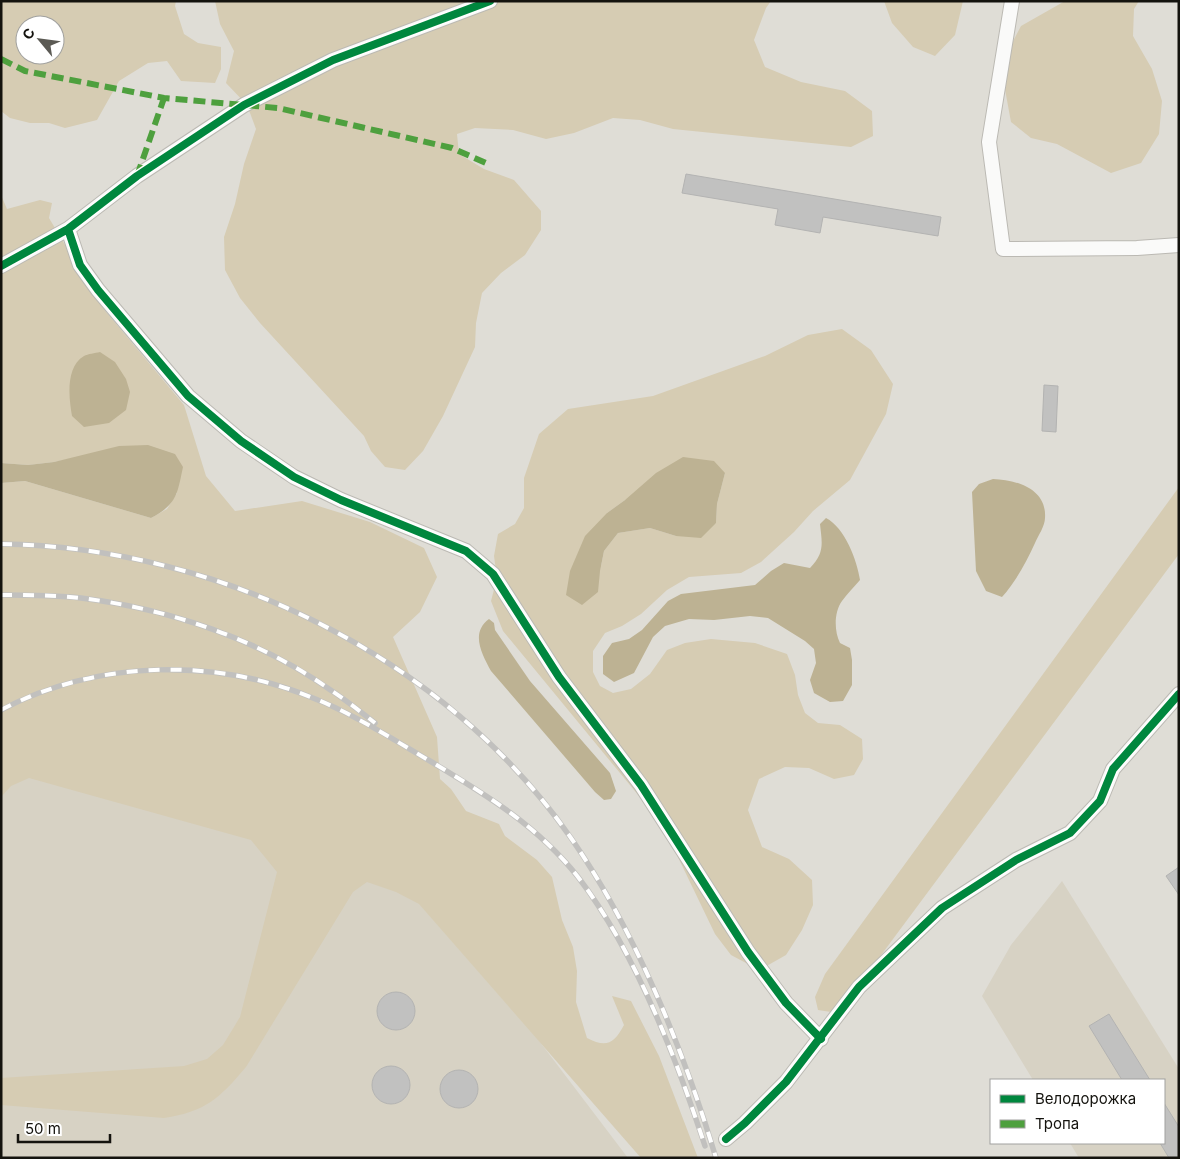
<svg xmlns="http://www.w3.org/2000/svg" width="1180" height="1159" font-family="Inter,sans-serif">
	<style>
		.built { fill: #d7d2c4 }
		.green { fill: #d6ccb3; fill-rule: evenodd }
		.water { fill: #bdb293 }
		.building { fill: #c1c1c0; stroke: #b3b3b2 }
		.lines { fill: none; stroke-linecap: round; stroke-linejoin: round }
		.street-casing { stroke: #bbb9b3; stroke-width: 16 }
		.street { stroke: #fafaf9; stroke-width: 14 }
		.rail-casing { stroke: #c1c0be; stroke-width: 5.5 }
		.rail { stroke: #fff; stroke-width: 4; stroke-dasharray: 11; stroke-linecap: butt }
		.quiet { stroke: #4ea03e; stroke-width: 6; stroke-dasharray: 12 6; stroke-linecap: butt }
		.cycleway-casing { stroke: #fff; stroke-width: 11 }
		.cycleway { stroke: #00873e; stroke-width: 8 }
	</style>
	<rect width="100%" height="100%" fill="#dfddd6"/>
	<path class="built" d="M1,760L423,888L628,1158H1Z
		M1062,881L1179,1069V1158H1079L1070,1143H1164V1080H1033L982,996L1011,945Z"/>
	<path class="green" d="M1,1H176L175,6L184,34L198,43L221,47V69L215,83L181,81L167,61L148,63L119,81L97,120L65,128L49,123H30L10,118L1,111ZM25,25H55V55H25Z
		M215,1H771L766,8L754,40L765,67L801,82L845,91L872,111L873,136L851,147L673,129L640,120L613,118L574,133L546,139L513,130L475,128L457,134L459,154L484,169L514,180L541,211V230L525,255L501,273L482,293L476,323L475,347L443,416L423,451L405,470L385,467L371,451L364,436L260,323L240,298L225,270L224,237L235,204L244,164L256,129L247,105L226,83L234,51L220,24Z
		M884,1H963L955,35L935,56L913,47L892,23Z
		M1065,1H1139L1134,9L1133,36L1152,69L1162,101L1159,134L1141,163L1111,173L1057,144L1031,138L1011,122L1004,84L1010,47L1021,26Z
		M1,195L7,209L40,200L52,203L49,218L102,307L184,405L206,476L235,511L302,501L370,522L424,548L437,577L420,612L393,637L437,737L440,779L451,789L466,811L499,824L505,836L537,860L552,877L562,920L573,947L577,971L576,1002L587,1038C606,1048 614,1044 624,1025L612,996L631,1001L659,1056L698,1158H641L419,904L396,892L367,882L353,892L246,1067C220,1098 205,1112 164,1118L1,1105V1078L184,1066L207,1059L223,1045L240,1017L277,872L251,840L29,778L11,786L1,797V483L25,481L151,518L167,509L177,493L85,456L54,462L28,465L1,463Z
		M842,329L871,350L893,384L886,414L850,480L813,511L794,532L761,562L741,573L689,577L667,590L641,614L622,626L605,633L593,651V672L600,686L613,693L631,689L650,674L667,650L685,643L711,639L755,643L787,654L795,675L798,695L805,713L818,723L840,725L862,739L863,759L854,775L834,779L809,768L785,767L759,779L748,810L762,847L789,859L812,880L813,905L802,930L786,955L763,968L746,963L731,955L715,934L662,824L503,631L491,601L497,578L494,556L498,534L515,524L524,508V478L539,434L568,409L653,396L765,356L808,335ZM725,473L717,504L716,523L676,536L650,528L618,533L604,551L600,571L607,513L625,500Z
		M1179,487V554L844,1005L831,1012L818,1010L815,997L825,974Z"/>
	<path class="water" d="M100,352L115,362L126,379L130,392L126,410L109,423L84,427L72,416C69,399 65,367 84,356C88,354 95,353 100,352Z
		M148,445L175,454L183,467C177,495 177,504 151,518L25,481L1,483V463L28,465L54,462L119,446Z
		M683,457L714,461L725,473L717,504L716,523L701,538L676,536L650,528L618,533L604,551L600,571L598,592L582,605L566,595L570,571L585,536L607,513L625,500L656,473Z
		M993,479C1017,480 1047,489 1045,518C1045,526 1038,536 1035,543C1026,563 1016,581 1002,597L986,591L976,571L972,492L979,484Z
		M826,518C845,528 857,560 860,580C854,587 847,594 842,601C834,612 834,631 840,643L850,648L852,660V685L843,701L830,702L814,693L810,680L816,663L814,649L805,641L768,618L750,616L714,620L689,619L665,626L653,637L634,673L614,682L603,674V656L612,643L629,639L642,630L668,601L681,594L755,585L771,571L784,563L810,568C825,553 822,543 820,524Z
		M489,619L494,623L495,630L530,681L610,773L616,791L611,799L604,800L595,792L491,671C482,654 470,633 489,619Z"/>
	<path class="building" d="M686,174L941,217L938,236L823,217L820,233L775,225L778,209L682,193Z
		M1044,385L1058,386L1056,432L1042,431Z
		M1179,867V895L1166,876Z
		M377 1011a19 19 0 1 1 38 0a19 19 0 1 1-38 0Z
		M1109,1014L1150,1080H1122L1089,1026Z
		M372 1085a19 19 0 1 1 38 0a19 19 0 1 1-38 0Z
		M440 1089a19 19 0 1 1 38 0a19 19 0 1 1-38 0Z
		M1164,1103L1179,1127V1158H1169L1160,1143H1164Z"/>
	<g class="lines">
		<g class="street-casing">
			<path id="street" d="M1012,1L989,142L1003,249L1137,248L1179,245
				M68,229L80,265L98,290L188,396L241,441L294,477L341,500L466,551L493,574L559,677L641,785L748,952L786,1003L821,1039
				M1,266L68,229L137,176L244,105L333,60L490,1
				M726,1139L745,1123L786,1082L859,987L942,908L1016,860L1070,833L1100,801L1113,769L1179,694"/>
		</g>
		<use href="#street" class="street"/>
		<g class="rail-casing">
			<path id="rail" d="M1,544C220,547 445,657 571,838C635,930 684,1051 716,1158
				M1,595C28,595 55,595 81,598C169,609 259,639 332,691C347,701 361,712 375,723
				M1,710C97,660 214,657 313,698C354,714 392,739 430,761C485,794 538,826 578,877C635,951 676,1057 705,1146"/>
		</g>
		<use href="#rail" class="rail"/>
		<path class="quiet" d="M1,59L25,71L164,98L278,108L452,148L488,164
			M137,176L164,98"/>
		<g class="cycleway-casing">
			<path id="cycleway" d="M68,229L80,265L98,290L188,396L241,441L294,477L341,500L466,551L493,574L559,677L641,785L748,952L786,1003L821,1039
				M1,266L68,229L137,176L244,105L333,60L490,1
				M726,1139L745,1123L786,1082L859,987L942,908L1016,860L1070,833L1100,801L1113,769L1179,694"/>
		</g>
		<use href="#cycleway" class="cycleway"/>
	</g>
	<rect width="1180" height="1159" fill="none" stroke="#14130e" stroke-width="5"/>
	<rect x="990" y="1079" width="175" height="65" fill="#ffffff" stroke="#a1a19f"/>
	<rect x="1000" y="1095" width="25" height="8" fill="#00873e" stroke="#a1a19f"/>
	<text x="1035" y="1104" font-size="15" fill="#14130e">Велодорожка</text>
	<rect x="1000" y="1120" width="25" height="8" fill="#4ea03e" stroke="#a1a19f"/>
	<text x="1035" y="1129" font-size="15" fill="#14130e">Тропа</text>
	<g transform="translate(40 40) rotate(299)"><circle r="24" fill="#ffffff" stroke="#a1a19f"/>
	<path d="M0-4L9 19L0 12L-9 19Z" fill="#5b5a54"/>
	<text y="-8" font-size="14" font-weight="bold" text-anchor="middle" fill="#14130e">С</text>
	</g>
	<path d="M18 1134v8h92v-8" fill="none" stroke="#14130e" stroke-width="2.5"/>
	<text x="25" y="1134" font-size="15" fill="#14130e" stroke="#ffffff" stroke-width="4" paint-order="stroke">50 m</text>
</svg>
